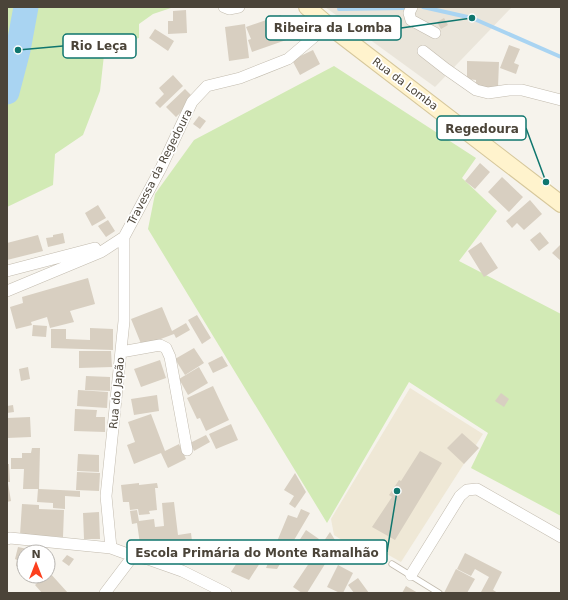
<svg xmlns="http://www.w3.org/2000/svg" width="568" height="600" font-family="'DejaVu Sans',sans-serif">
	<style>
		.residential { fill: #eae5da }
		.education { fill: #efe8d6 }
		.green { fill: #d2eab5 }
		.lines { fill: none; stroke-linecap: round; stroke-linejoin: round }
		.stream { stroke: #a9d4f2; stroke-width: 4 }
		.river { stroke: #a9d4f2; stroke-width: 25 }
		.building { fill: #d8cfc1 }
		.lane-casing { stroke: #c2bbae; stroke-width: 7 }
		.street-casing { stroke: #c2bbae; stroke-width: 12 }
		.secondary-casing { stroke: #d6c79b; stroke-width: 18 }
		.lane { stroke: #fff; stroke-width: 5.5 }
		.street { stroke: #fff; stroke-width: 11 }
		.secondary { stroke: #fff3cd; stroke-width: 16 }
		.labels { text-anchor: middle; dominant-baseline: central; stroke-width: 3.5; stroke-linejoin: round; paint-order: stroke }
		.street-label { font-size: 11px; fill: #4b4439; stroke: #fff }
		.leader { fill: none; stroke: #0f766e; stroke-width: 1.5 }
		.callout-dot { fill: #0f766e; stroke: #fff; stroke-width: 1.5 }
		.callout { fill: #fff; stroke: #0f766e; stroke-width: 1.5 }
		.callout-label { font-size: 12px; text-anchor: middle; font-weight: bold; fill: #4b4439 }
	</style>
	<rect width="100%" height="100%" fill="#f6f3ec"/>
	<path class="residential" d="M325,7H512L435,87Z"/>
	<path class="education" d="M410,388L483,434L401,562L385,553L379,564L334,535L331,519Z"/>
	<path class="green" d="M7,7H174L153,14L139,24V38L105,46L100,91L83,135L55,154L53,185L7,207Z
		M334,66L476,158L462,178L497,211L459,261L561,314V516L471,468L488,433L409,382L327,523L148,229L155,194L194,140Z"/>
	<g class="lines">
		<path class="stream" d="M423,7L472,18L561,57
			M339,9L404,8"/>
		<path class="river" d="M7,92L18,50L26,7"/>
	</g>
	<path class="building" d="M186,10L187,33L168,34V21H173V11Z
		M281,15L289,39L252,52L248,40L251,39L246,27Z
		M444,18L448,25L441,29L437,22Z
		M245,24L249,58L229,61L225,27Z
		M155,29L174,41L168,51L149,38Z
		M509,45L520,49L514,63L519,65L516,74L500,68Z
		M313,50L320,64L300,75L292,60Z
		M467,61L499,62L498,87H476V80L467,79Z
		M173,75L183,86L160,108L155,103L164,94L159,88Z
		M185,89L195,99L176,117L166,107Z
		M199,116L206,121L200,129L193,124Z
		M480,163L490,172L475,189L465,181Z
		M502,177L523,197L509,212L488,192Z
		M530,200L542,214L524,230L517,223L512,228L506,221Z
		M98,205L106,218L92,226L85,213Z
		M108,220L115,231L106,237L98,226Z
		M540,232L549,243L539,251L530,240Z
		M63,233L65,243L48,247L46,238L53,237V235Z
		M38,235L43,251L7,260V243Z
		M481,242L498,268L484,277L468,251Z
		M561,244V261L552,253Z
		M88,278L95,304L70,311L74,322L50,328L47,317L31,322L32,325L16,329L10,307L23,303L22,297Z
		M162,307L172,331L186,323L190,330L176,338L174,334L142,346L131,319Z
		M197,315L211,338L202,344L188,320Z
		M33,325L47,326L46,337L32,336Z
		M90,328L113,329V350L51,348V329H66V339L90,340Z
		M194,348L204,363L185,375L175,359Z
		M79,351H111L112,367L79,368Z
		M222,356L228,366L213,373L208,363Z
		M160,360L166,378L141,387L134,369Z
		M28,367L30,379L21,381L19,369Z
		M199,367L208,383L188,395L179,379Z
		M86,376L110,377V391L85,390Z
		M213,386L229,420L206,431L200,418L197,419L187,398Z
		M78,390L108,392L107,408L77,406Z
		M501,393L509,399L504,407L495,401Z
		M157,395L159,411L134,415L131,399Z
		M13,405L14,412L7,413V406Z
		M75,409L97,410L96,417H105V432L74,431Z
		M151,414L165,451L179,444L186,459L168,468L161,453L134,464L127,445L135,442L128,422Z
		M30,417L31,437L7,438V418Z
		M231,424L238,440L216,449L209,434Z
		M462,433L479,448L464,464L447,448Z
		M206,435L210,442L194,451L190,443Z
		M32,448H40L39,489L80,491V497L65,496V509L53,508V503L37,502L38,489H23L24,469H11V458H22V453H31Z
		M420,451L442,463L395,540L372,527L392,497L389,495L399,480L401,481Z
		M78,454L99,455V472L77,471Z
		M7,464H9L10,482H7Z
		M77,472L100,473L99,491L76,490Z
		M295,473L306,492L295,508L289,504L294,496L284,490Z
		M8,483L11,501L7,502V484Z
		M139,483V485L157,483L158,488H155L157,510L149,511L150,514L139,515L138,509L130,510L129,502H123L121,485Z
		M174,502L178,535L191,533L194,557L178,559L177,547L141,551L137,523L132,524L130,511L137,510L139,521L154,519L155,527L164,526L162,503Z
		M22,504L39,505V509L64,510L63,537L20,535Z
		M301,509L310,513L277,569L266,568L288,515L297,518Z
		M99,512L100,539H84L83,513Z
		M306,530L319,539L303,564L290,555Z
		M330,532L335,540L325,553L330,556L307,593H302L293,587Z
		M249,544L253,546L254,544L267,552L249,580L231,572Z
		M18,547L37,551L24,552V563L22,568L16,566L17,560L15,559Z
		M465,553L502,572L493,590L498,593L481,592L489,577L475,569L471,576L457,569Z
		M48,554L52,555L49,568H48Z
		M67,555L74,559L69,566L62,561Z
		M338,565L353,573L343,593H340L327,587Z
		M456,569L475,579L467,593H444Z
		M49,572L68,593H42L35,585L45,576H48Z
		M358,578L369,593H354L348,585Z
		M406,586L418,593H402Z"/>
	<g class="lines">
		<g class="lane-casing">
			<path id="lane" d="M392,564L439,593"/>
		</g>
		<g class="street-casing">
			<path id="street" d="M224,7L229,9L239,7
				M412,7L409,13L411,20L435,33
				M423,51L446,69L476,90L488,93L509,90H522L561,100
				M7,271L95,248
				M7,291L101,252L124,237L161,168L192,102L207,86L240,78L288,59L328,25
				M121,352L160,345L166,348L170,357L187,450
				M7,539L10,538L111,548L133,556L148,559L182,571L226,593
				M111,548L106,496L124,321V237
				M411,575L460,496L467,490L477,489L561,537
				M105,593L133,556"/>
		</g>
		<g class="secondary-casing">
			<path id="secondary" d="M307,7L328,25L561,204"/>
		</g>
		<use href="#lane" class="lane"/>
		<use href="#street" class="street"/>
		<use href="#secondary" class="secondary"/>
	</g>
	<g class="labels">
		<g class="street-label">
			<text transform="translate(405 84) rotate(37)">Rua da Lomba</text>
			<text transform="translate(160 167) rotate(-63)">Travessa da Regedoura</text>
			<text transform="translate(117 393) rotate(-84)">Rua do Japão</text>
		</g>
	</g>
	<path class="leader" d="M472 18L401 28M18 50L63 46M546 182L526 128M397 491L387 552"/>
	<g class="callout-dot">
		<circle cx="472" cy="18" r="4"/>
		<circle cx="18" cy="50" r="4"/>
		<circle cx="546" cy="182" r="4"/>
		<circle cx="397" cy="491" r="4"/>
	</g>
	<g class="callout">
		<rect x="266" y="16" width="135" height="24" rx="4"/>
		<rect x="63" y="34" width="73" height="24" rx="4"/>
		<rect x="437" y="116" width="89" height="24" rx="4"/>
		<rect x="127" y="540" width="260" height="24" rx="4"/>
	</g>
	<g class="callout-label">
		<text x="333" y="32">Ribeira da Lomba</text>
		<text x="99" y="50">Rio Leça</text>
		<text x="482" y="133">Regedoura</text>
		<text x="257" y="557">Escola Primária do Monte Ramalhão</text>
	</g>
	<rect width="568" height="600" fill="none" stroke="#4b4439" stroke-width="16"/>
	<g transform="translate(36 564)"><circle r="19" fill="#ffffff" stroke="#b7b4b0"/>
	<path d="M0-3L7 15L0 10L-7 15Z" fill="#fc3f1d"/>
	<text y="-6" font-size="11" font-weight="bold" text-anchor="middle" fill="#4b4439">N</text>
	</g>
</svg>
